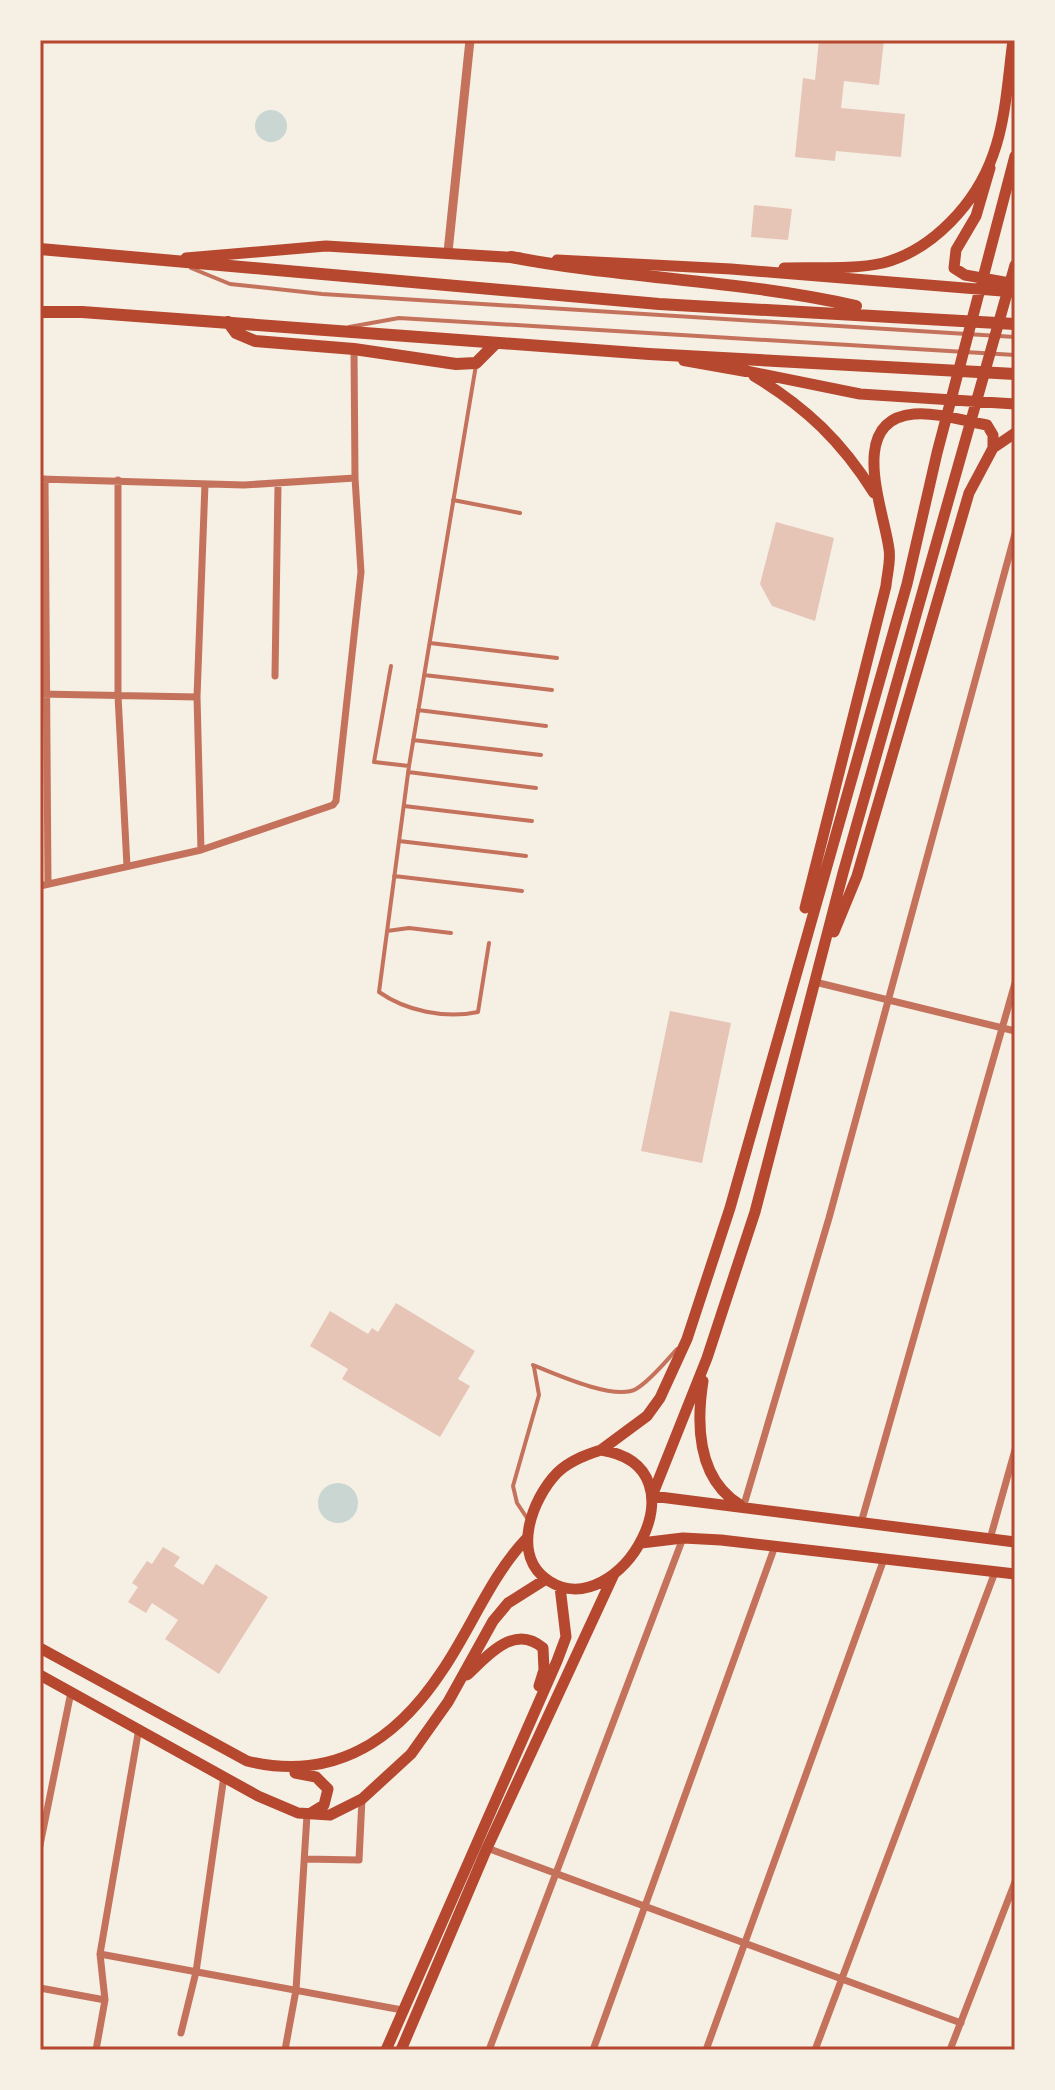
<svg xmlns="http://www.w3.org/2000/svg" width="1055" height="2090" font-family="Barlow,sans-serif">
	<style>
		.water { fill: #c9d6d2 }
		.building { fill: #e6c5b7 }
		.lines { fill: none; stroke-linecap: round; stroke-linejoin: round }
		.service { stroke: #c5725c; stroke-width: 4 }
		.minor { stroke: #c5725c; stroke-width: 7 }
		.tertiary { stroke: #c5725c; stroke-width: 9 }
		.secondary { stroke: #b5482f; stroke-width: 11 }
		.primary { stroke: #b5482f; stroke-width: 12 }
		.trunk { stroke: #b5482f; stroke-width: 12 }
		.neatline { fill: none; stroke: #b5482f; stroke-width: 3 }
	</style>
	<rect width="100%" height="100%" fill="#f6efe4"/>
	<path class="water" d="M255 126a16 16 0 1 1 32 0a16 16 0 1 1-32 0Z
		M318 1503a20 20 0 1 1 40 0a20 20 0 1 1-40 0Z"/>
	<path class="building" d="M819,40H884L879,85L844,81L841,108L905,114L901,157L836,151L835,161L795,157L803,78L815,80Z
		M754,205L792,209L788,240L751,237Z
		M776,522L834,538L815,621L772,606L760,584Z
		M670,1011L731,1023L702,1163L641,1151Z
		M396,1303L475,1351L458,1379L470,1386L440,1437L342,1379L348,1369L310,1346L330,1311L368,1334L372,1328L378,1332Z
		M163,1547L180,1557L174,1566L203,1585L216,1564L268,1597L219,1674L165,1639L178,1620L152,1603L146,1613L128,1602L138,1587L132,1583L147,1561L152,1564Z"/>
	<g class="lines">
		<path class="service" d="M191,268L230,284L322,294L1015,337
			M349,327L399,318L1015,355
			M476,365L409,766L379,992C406,1011 445,1019 478,1012L489,943
			M453,500L520,513
			M430,643L557,658
			M391,666L374,762L409,766
			M424,675L552,690
			M418,710L546,726
			M413,740L541,755
			M408,772L536,788
			M404,806L532,821
			M399,841L526,856
			M394,876L522,891
			M387,931L409,928L451,933
			M533,1365C555,1374 615,1401 636,1389C651,1380 665,1362 677,1349
			M529,1521L517,1503L513,1486L539,1395L534,1367"/>
		<path class="minor" d="M40,479L244,485L355,478
			M45,479L48,884
			M118,480V696L127,866
			M275,676L278,485
			M40,694L197,697
			M201,850L197,697L205,484
			M40,886L201,850L333,805L336,801L361,572L355,478L354,349
			M815,982L1015,1031
			M743,1508L829,1218L1015,534
			M861,1523L1015,983
			M990,1539L1015,1450
			M40,1845L71,1692
			M487,1848L961,2023
			M305,1859L359,1860L362,1799
			M100,1954L402,2010
			M40,1988L105,2000
			M181,2033L196,1972L224,1776
			M96,2050L105,2000L100,1954L139,1728
			M285,2050L296,1990L307,1815
			M489,2050L683,1538
			M593,2050L775,1546
			M706,2050L884,1559
			M815,2050L995,1572
			M950,2050L1015,1882"/>
		<path class="tertiary" d="M448,252L470,40"/>
		<path class="secondary" d="M990,168L976,216L956,250L954,268L965,275L1015,284
			M186,258L326,246L520,258
			M557,260L731,269L1014,292
			M1015,265L843,873L755,1212L707,1358L652,1496L1015,1542
			M784,268C816,267 852,270 883,263C933,250 976,203 993,155C1006,120 1008,77 1013,40
			M746,371L860,394L1015,404
			M754,376C806,407 842,442 874,493
			M805,908L886,586C887,574 891,561 889,549C884,510 846,420 914,414C937,412 964,421 987,425L993,435V448
			M834,932L857,876L969,493L993,448L1015,433
			M703,1381C696,1426 698,1479 740,1505
			M601,1450L647,1416L660,1398L687,1339L730,1208L907,584L937,453L1015,156
			M601,1450C711,1467 618,1626 549,1581C510,1556 532,1499 557,1473C569,1461 585,1455 601,1450Z
			M641,1543L683,1538L721,1540L1015,1574
			M40,1648L247,1761C333,1782 395,1742 442,1671C472,1627 490,1577 527,1538
			M40,1675L258,1796L298,1813L330,1815L362,1799L411,1754L448,1702L493,1621L508,1603L546,1579
			M467,1675C488,1656 514,1623 543,1648L544,1670L539,1686
			M295,1773L316,1777L328,1789L324,1805L311,1813
			M386,2050L557,1661L566,1637L560,1587
			M401,2050L487,1848L614,1574"/>
		<path class="primary" d="M684,360L746,371"/>
		<path class="trunk" d="M40,249L659,304L1015,324
			M511,257C626,279 742,280 856,306
			M40,312H82L649,354L1015,374
			M228,322L236,333L255,341L354,349L456,364L476,363L496,343"/>
	</g>
	<rect width="1055" height="2090" fill="none" stroke="#f6efe4" stroke-width="84"/>
	<rect x="42" y="42" width="971" height="2006" class="neatline"/>
</svg>
